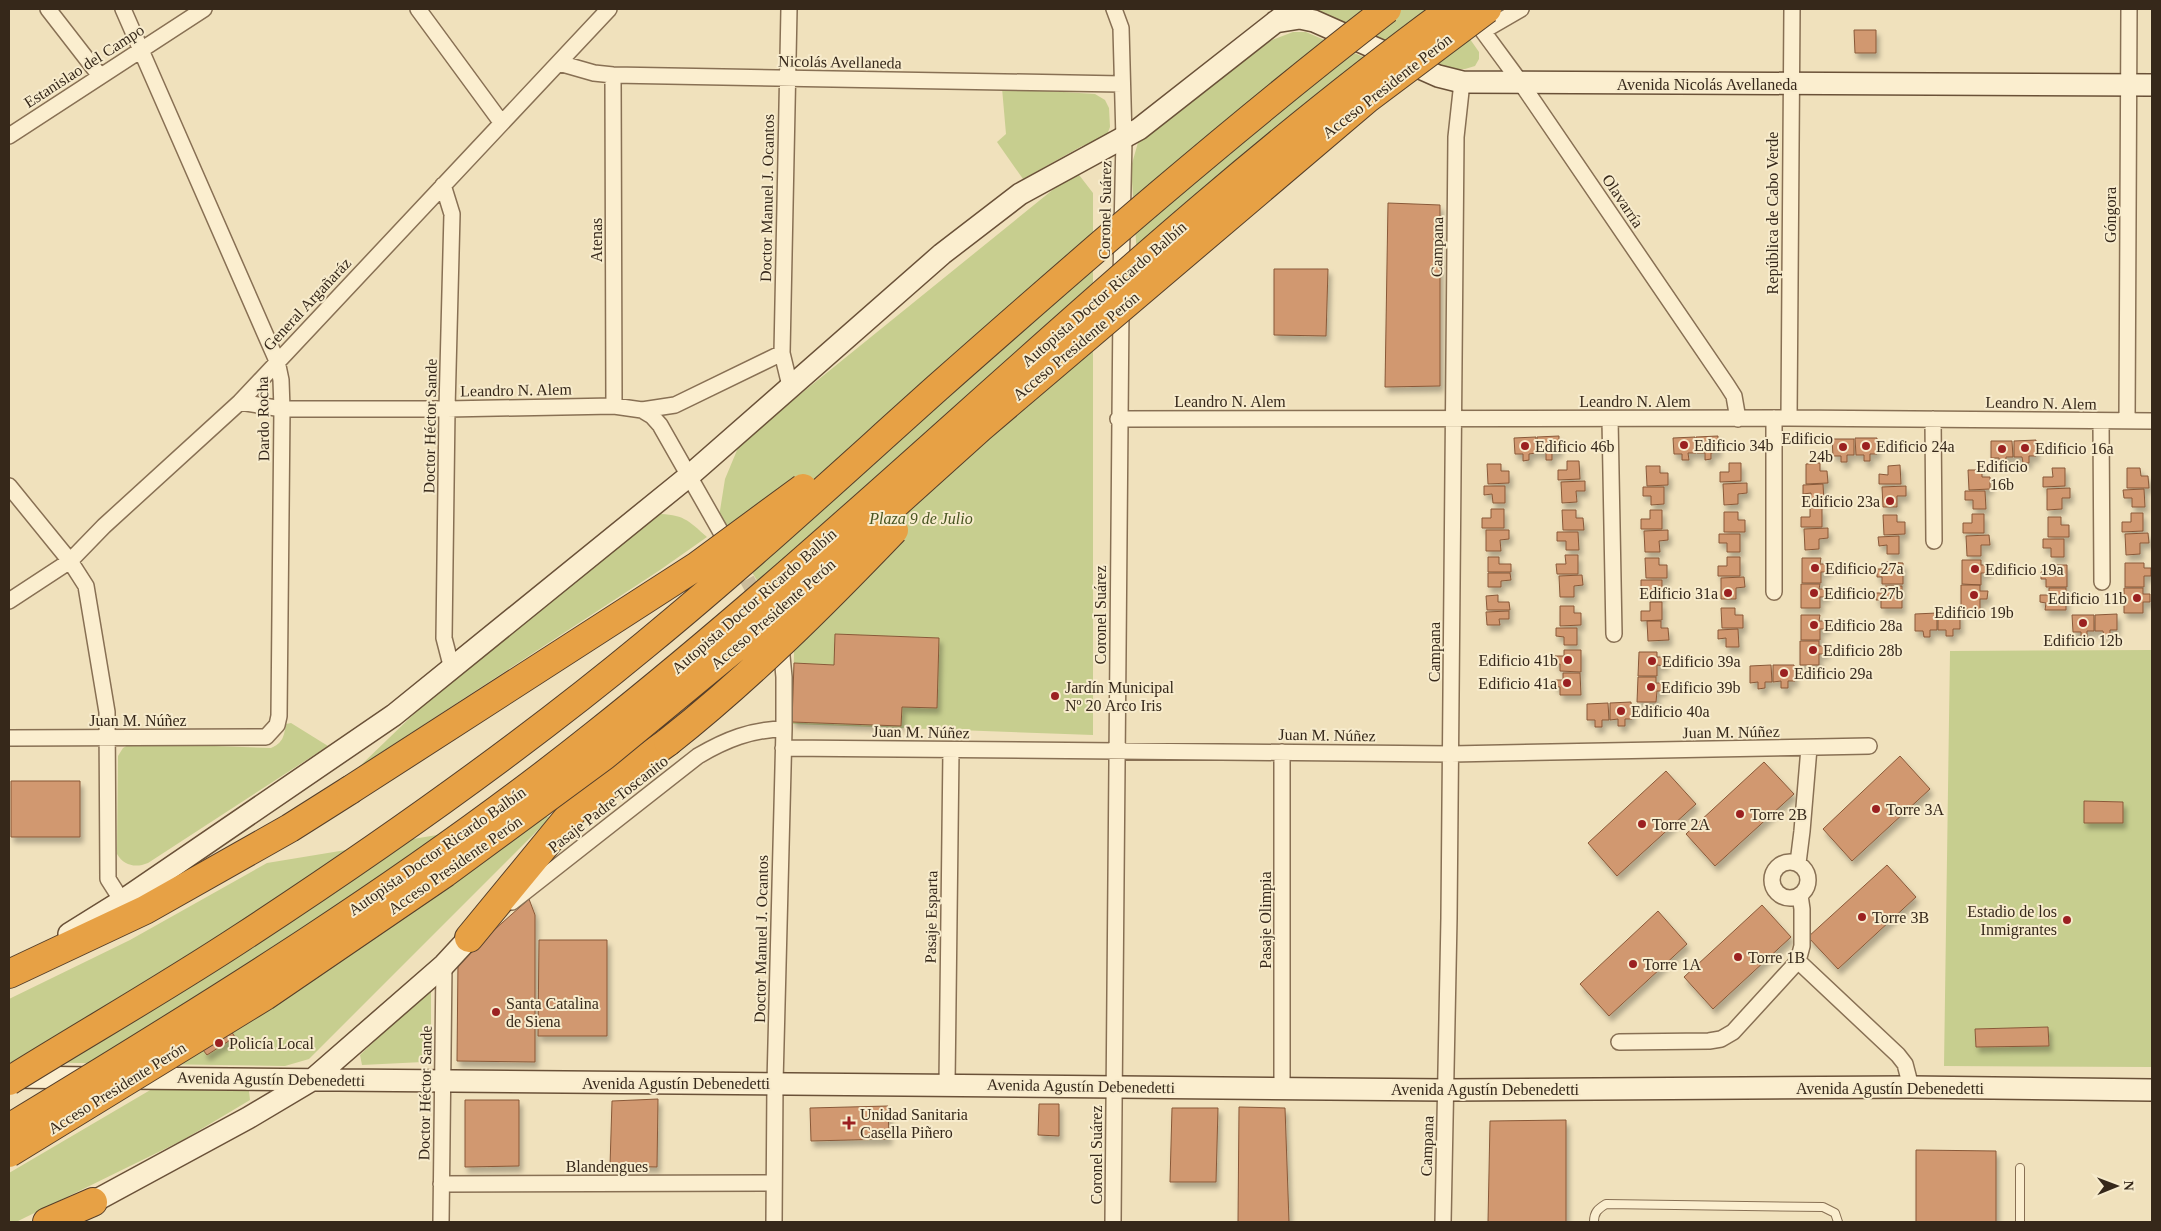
<svg xmlns="http://www.w3.org/2000/svg" width="2161" height="1231" font-family="'Times New Roman',serif">
	<style>
		.green { fill: #c7ce8f; fill-rule: evenodd }
		.building { fill: #d1986f; stroke: #895939; filter: url(#shadow) }
		.lines { fill: none; stroke-linecap: round; stroke-linejoin: round }
		.street-tunnel { stroke: #cbbc9c; stroke-width: 15; stroke-dasharray: 15 8; stroke-linecap: butt }
		.lane-casing { stroke: #887054; stroke-width: 10 }
		.street-casing { stroke: #887054; stroke-width: 18 }
		.secondary-casing { stroke: #6a5138; stroke-width: 24 }
		.highway-casing { stroke: #553e29; stroke-width: 30 }
		.lane { stroke: #fbeecf; stroke-width: 8 }
		.street { stroke: #fbeecf; stroke-width: 15 }
		.secondary { stroke: #fbeecf; stroke-width: 21 }
		.highway { stroke: #e7a145; stroke-width: 28 }
		.highway-bridge-casing { stroke: #553e29; stroke-width: 30; stroke-linecap: butt }
		.highway-bridge { stroke: #e7a145; stroke-width: 28 }
		.poi-dot { fill: #9b2121; stroke: #f7ebcc; stroke-width: 2 }
		.labels { text-anchor: middle; dominant-baseline: central; stroke-width: 4; stroke-linejoin: round; paint-order: stroke }
		.street-label { font-size: 16px; fill: #36281a; stroke: #f7ebcc }
		.poi-label { font-size: 16px; fill: #36281a; stroke: #f7ebcc; text-anchor: start }
		.park-label { font-size: 16px; font-style: italic; fill: #475420; stroke: #f7ebcc }
	</style>
	<defs>
		<filter id="shadow"><feDropShadow dx="3" dy="5.5" stdDeviation="2.5" flood-color="#0004"/></filter>
	</defs>
	<rect width="100%" height="100%" fill="#f0e1bc"/>
	<path class="green" d="M1315,9H1449L1479,52V59L1475,66L1465,69H1450L1310,13Z
		M1293,32H1306L1405,75L1140,300L1131,167L1139,139L1272,40Z
		M1002,88L1095,94L1105,100L1109,108L1110,127L1107,135L1100,140L1082,146L1023,179L997,142L1006,134Z
		M1076,171L1093,193V735L792,724L794,653L780,619L719,517L725,479L740,443Z
		M656,514C683,514 688,520 707,537L660,570L359,767L446,683Z
		M2152,650V1067L1944,1066L1950,651ZM2084,801L2123,802L2122,823H2084ZM2048,1027L2049,1046L1976,1047V1029Z
		M291,723L328,746L148,863C136,868 124,866 117,854L118,756L123,748L132,743L271,748C283,743 284,736 286,724Z
		M552,816L309,1059L285,1066L9,1062V999L130,940L267,863Z
		M431,988V1056L423,1062L362,1065L360,1055Z
		M152,1089L249,1091L250,1100L183,1140L16,1222H9V1173Z"/>
	<path class="building" d="M1854,30H1876V53H1855Z
		M1388,203L1440,205V386L1385,387Z
		M1274,269H1328L1326,336L1274,335Z
		M1559,436V452L1552,453V460H1546V453H1538L1537,437Z
		M1718,436V452L1711,453V459L1705,460V453H1697L1696,437Z
		M1536,437V453L1529,454V460L1523,461V454H1515L1514,438Z
		M1695,437L1696,453H1688L1689,460H1682V454H1674L1673,438Z
		M1855,438H1877V454H1870V461H1864V455H1856Z
		M1832,439H1854V455H1847V462H1841V456H1833Z
		M2036,440V456H2029V463H2023L2022,457H2014V441Z
		M1991,441H2012L2013,457H2006V464H2000L1999,458H1991Z
		M1567,461H1579L1580,479L1558,480V470H1567Z
		M1729,463H1741V481L1720,482V472H1729Z
		M1820,463V471H1827L1828,483L1806,484V464Z
		M1487,464H1501V471H1509V483L1488,484Z
		M1900,465L1901,484H1879V474L1888,475V466Z
		M1646,466H1660V473H1668V485L1647,486Z
		M2052,468H2065V486L2043,487V477H2053Z
		M2127,468H2140L2141,476H2148L2149,488H2127Z
		M1968,470H1982V477H1990V489L1969,490Z
		M1585,481V491H1576L1577,502L1562,503L1561,482Z
		M1747,483V493L1738,494V504L1724,505L1723,484Z
		M1823,484L1824,502H1811V493L1803,494V485Z
		M1484,486H1505V503H1493L1492,494L1484,495Z
		M1906,486V496H1897V507H1883L1882,487Z
		M1643,487H1664V504L1651,505V496H1643Z
		M2070,488V498H2062V509L2047,510V489Z
		M2144,489L2145,507H2132V498H2124L2123,490Z
		M1965,491H1985L1986,509H1973V500H1965Z
		M1810,508H1822V527H1801V517H1810Z
		M1491,509H1504V528H1482V518H1491Z
		M1562,510H1576V518H1583L1584,530H1563Z
		M1650,510H1662V529H1641V519H1650Z
		M1724,512H1738V520H1745V532H1724Z
		M2131,513H2143V531L2122,532V522H2131Z
		M1972,514H1984V533H1963V523H1972Z
		M1883,515H1897V522H1905V534L1884,535Z
		M2048,517H2061V525H2069V537H2048Z
		M1828,528V538L1819,539V549L1805,550L1804,529Z
		M1486,530H1509V539L1500,540L1501,551H1486Z
		M1668,530V540L1659,541L1660,552H1645L1644,531Z
		M1557,532H1578L1579,550H1566V541H1557Z
		M2148,533L2149,543H2140V554L2126,555L2125,534Z
		M1719,534H1740V552H1727V543H1719Z
		M1989,535L1990,545H1981V556H1967L1966,536Z
		M1899,536V554H1887V545L1879,546L1878,537Z
		M2043,539H2064V557H2051V548H2043Z
		M1565,555H1578V574H1557L1556,564H1566Z
		M1488,557H1499V564H1511V572H1488Z
		M1727,557H1740V576H1718V566H1727Z
		M1645,558H1659V565H1667V578H1646Z
		M1802,558H1821L1820,564H1828V572H1821V583H1802Z
		M1962,560H1981V565H1988V573H1981V585L1962,584Z
		M1886,562L1903,563V584H1882V577H1877V569H1886Z
		M2125,563H2144V568H2151V576H2144V587H2125Z
		M2050,565H2067V587H2046V579H2041V572H2050Z
		M1488,573H1510L1511,580L1501,581V587H1488Z
		M1582,575L1583,585L1574,586V597H1560L1559,576Z
		M1744,577L1745,587L1736,588V599H1721V578Z
		M1641,580H1662V598H1649V589H1641Z
		M1801,584H1820L1819,589H1827V597H1820V608H1801Z
		M1961,585H1980V591H1988L1987,599H1980V610L1961,609Z
		M1885,586H1902V608H1881V600H1876V593H1885Z
		M2049,588H2066V610H2045L2046,603L2040,602V595H2049Z
		M2124,588H2143V594H2150V602H2143V613H2124Z
		M1498,595V602H1509L1510,610H1487L1486,596Z
		M1650,602H1662V620L1641,621V611H1650Z
		M1560,606H1574V613H1581V625L1560,626Z
		M1721,608H1735V615H1743V628H1722Z
		M1509,611V619H1499L1500,625H1487L1486,612Z
		M1937,613V630H1930V637H1924L1923,631H1915V614Z
		M1938,613H1960V629H1953V636H1946V630H1938Z
		M2117,614V630H2110V637H2104L2103,631H2095V615Z
		M1801,615H1820L1819,621H1827V629H1820V640H1801Z
		M2072,615H2094V631H2087V638H2081V632H2073Z
		M1647,621H1661V628H1668L1669,640L1648,641Z
		M1556,628H1577V645H1564V637L1556,636Z
		M1738,629L1739,647H1726V638L1718,639V630Z
		M835,634L939,638L937,708L902,707L901,726L792,722L794,663L834,665Z
		M1800,641H1819V646H1826V654H1819V665H1800Z
		M1564,650H1581V672L1560,671V664H1555V656H1564Z
		M1639,652H1657V657H1665V666L1657,665V676H1638Z
		M1771,665L1772,682H1765V688L1758,689V682L1750,683V666Z
		M1773,665H1794L1795,681H1788V688H1781V681L1773,682Z
		M1563,673H1580L1581,695H1560V687H1555L1554,680H1563Z
		M1638,677H1656V683H1664V691H1657L1656,702H1637Z
		M1631,702L1632,719H1625V726H1618V719L1610,720V703Z
		M1608,703L1609,720H1602V727H1595V720H1587V704Z
		M1900,756L1930,789L1852,861L1823,829Z
		M1764,762L1794,794L1715,866L1686,834Z
		M1666,771L1696,804L1617,876L1588,843Z
		M11,781H80V837H11Z
		M2084,801L2123,802V823H2084Z
		M1887,865L1916,897L1838,969L1808,937Z
		M529,899L535,915V1062L457,1061L458,962Z
		M1762,905L1791,937L1713,1009L1684,977Z
		M1658,911L1687,944L1609,1016L1580,984Z
		M539,940H607V1036H538Z
		M2048,1027L2049,1046L1976,1047L1975,1029Z
		M231,1031L235,1037L207,1055L203,1050Z
		M658,1099L657,1167L610,1166L612,1101Z
		M465,1100H519V1166L465,1167Z
		M1039,1104H1059V1136L1038,1135Z
		M888,1106L889,1139L811,1141L810,1108Z
		M1239,1107L1285,1108L1289,1222H1238Z
		M1172,1108H1218L1216,1182H1170Z
		M1566,1120V1222H1488L1490,1121Z
		M1916,1150L1996,1151V1222H1916Z"/>
	<g class="lines">
		<path class="street-tunnel" d="M736,559L761,605"/>
		<g class="lane-casing">
			<path id="lane" d="M1594,1222C1594,1212 1598,1209 1606,1204L1823,1207L1835,1213L1838,1222
				M2020,1222V1168"/>
		</g>
		<g class="street-casing">
			<path id="street" d="M48,9L100,76
				M418,9L501,122
				M789,9L782,353L790,386
				M1114,9L1121,28L1124,139L1121,278
				M1471,15L1521,83L1727,385L1734,396L1738,419
				M1483,31L1521,9
				M559,63L594,73L613,75L1122,84
				M613,75L614,406
				M9,136L204,9
				M443,185L452,214L447,409L444,638L452,669
				M240,402L282,409H447L614,406L642,410L675,405L782,353
				M642,410L652,416L660,425L722,534
				M1789,418L1792,9
				M1118,419L1789,418L2152,421
				M1610,419L1614,634
				M1933,419L1934,541
				M2101,421L2102,582
				M2127,421L2129,9
				M9,486L70,561L86,586L107,712L108,879L122,901
				M1774,592V418
				M9,601L70,561L104,526L240,402L609,9
				M9,738L266,737L277,725L279,716L282,409L281,380L277,361L123,9
				M783,748L1451,754L1869,746
				M1282,752V1088
				M1772 880a18 18 0 1 1 36 0a18 18 0 1 1-36 0Z
				M1798,863L1802,831L1809,748
				M512,902L698,756C725,740 752,729 784,729
				M1798,961L1898,1055L1905,1064L1911,1087
				M1619,1042L1709,1041L1721,1039L1733,1032L1798,961L1802,946V909L1800,895
				M947,1084L951,750
				M441,1184L774,1183
				M441,1222L444,965
				M774,1222L775,1083L784,729V677L782,656
				M1113,1222L1121,306
				M1443,1222L1449,918L1456,137L1462,82"/>
		</g>
		<g class="secondary-casing">
			<path id="secondary" d="M1275,22L1300,18L1314,21L1438,76L1462,82L2152,85
				M69,934L122,901L394,715L689,476L942,254L1020,194L1139,129L1292,9
				M14,1077L93,1078
				M129,1078L1447,1090L1911,1087L2152,1090
				M93,1202L248,1118L312,1080L444,965L469,938"/>
		</g>
		<g class="highway-casing">
			<path id="highway" d="M469,938L575,809L668,742
				M9,974L145,910L290,828L350,790
				M47,1222L93,1202"/>
		</g>
		<use href="#lane" class="lane"/>
		<use href="#street" class="street"/>
		<use href="#secondary" class="secondary"/>
		<use href="#highway" class="highway"/>
		<g class="highway-bridge-casing">
			<path id="highway-bridge" d="M668,742C749,678 822,605 894,530
				M350,790L697,566L803,488
				M9,1081C86,1033 165,988 241,938C380,847 518,750 646,644C746,562 841,474 937,388C1084,258 1232,129 1387,9
				M9,1128C210,1006 411,882 596,734C889,501 1149,230 1451,9
				M9,1153L265,996L445,873L604,756L746,639L980,428L1367,99L1487,9"/>
		</g>
		<use href="#highway-bridge" class="highway-bridge"/>
	</g>
	<g class="poi-dot">
		<circle cx="1684" cy="445" r="5"/>
		<circle cx="1525" cy="446" r="5"/>
		<circle cx="1866" cy="446" r="5"/>
		<circle cx="1843" cy="447" r="5"/>
		<circle cx="2025" cy="448" r="5"/>
		<circle cx="2002" cy="449" r="5"/>
		<circle cx="1890" cy="501" r="5"/>
		<circle cx="1815" cy="568" r="5"/>
		<circle cx="1975" cy="569" r="5"/>
		<circle cx="1728" cy="593" r="5"/>
		<circle cx="1814" cy="593" r="5"/>
		<circle cx="1974" cy="595" r="5"/>
		<circle cx="2137" cy="598" r="5"/>
		<circle cx="2083" cy="623" r="5"/>
		<circle cx="1814" cy="625" r="5"/>
		<circle cx="1813" cy="650" r="5"/>
		<circle cx="1568" cy="660" r="5"/>
		<circle cx="1652" cy="661" r="5"/>
		<circle cx="1784" cy="673" r="5"/>
		<circle cx="1567" cy="683" r="5"/>
		<circle cx="1651" cy="687" r="5"/>
		<circle cx="1055" cy="696" r="5"/>
		<circle cx="1621" cy="711" r="5"/>
		<circle cx="1876" cy="809" r="5"/>
		<circle cx="1740" cy="814" r="5"/>
		<circle cx="1642" cy="824" r="5"/>
		<circle cx="1862" cy="917" r="5"/>
		<circle cx="2067" cy="920" r="5"/>
		<circle cx="1738" cy="957" r="5"/>
		<circle cx="1633" cy="964" r="5"/>
		<circle cx="496" cy="1012" r="5"/>
		<circle cx="219" cy="1043" r="5"/>
		<path d="M846.5 1115.5h5v5h5v5h-5v5h-5v-5h-5v-5h5z"/>
	</g>
	<g class="labels">
		<g class="street-label">
			<text transform="translate(840 62) rotate(1)">Nicolás Avellaneda</text>
			<text transform="translate(84 66) rotate(-33)">Estanislao del Campo</text>
			<text x="1707" y="84">Avenida Nicolás Avellaneda</text>
			<text transform="translate(1387 86) rotate(-38)">Acceso Presidente Perón</text>
			<text transform="translate(767 198) rotate(-89)">Doctor Manuel J. Ocantos</text>
			<text transform="translate(1623 201) rotate(56)">Olavarría</text>
			<text transform="translate(1105 210) rotate(-89)">Coronel Suárez</text>
			<text transform="translate(1772 213) rotate(-90)">República de Cabo Verde</text>
			<text transform="translate(2110 215) rotate(-90)">Góngora</text>
			<text transform="translate(596 240) rotate(-90)">Atenas</text>
			<text transform="translate(1437 247) rotate(-89)">Campana</text>
			<text transform="translate(1104 294) rotate(-41)">Autopista Doctor Ricardo Balbín</text>
			<text transform="translate(307 304) rotate(-47)">General Argañaráz</text>
			<text transform="translate(1076 346) rotate(-40)">Acceso Presidente Perón</text>
			<text transform="translate(516 390) rotate(-1)">Leandro N. Alem</text>
			<text x="1230" y="401">Leandro N. Alem</text>
			<text x="1635" y="401">Leandro N. Alem</text>
			<text transform="translate(2041 403) rotate(1)">Leandro N. Alem</text>
			<text transform="translate(263 419) rotate(-91)">Dardo Rocha</text>
			<text transform="translate(430 426) rotate(-89)">Doctor Héctor Sande</text>
			<text transform="translate(754 601) rotate(-41)">Autopista Doctor Ricardo Balbín</text>
			<text transform="translate(773 614) rotate(-41)">Acceso Presidente Perón</text>
			<text transform="translate(1100 615) rotate(-90)">Coronel Suárez</text>
			<text transform="translate(1434 652) rotate(-90)">Campana</text>
			<text x="138" y="720">Juan M. Núñez</text>
			<text transform="translate(921 732) rotate(1)">Juan M. Núñez</text>
			<text transform="translate(1731 732) rotate(-1)">Juan M. Núñez</text>
			<text transform="translate(1327 735) rotate(1)">Juan M. Núñez</text>
			<text transform="translate(608 804) rotate(-38)">Pasaje Padre Toscanito</text>
			<text transform="translate(437 851) rotate(-35)">Autopista Doctor Ricardo Balbín</text>
			<text transform="translate(455 865) rotate(-35)">Acceso Presidente Perón</text>
			<text transform="translate(931 917) rotate(-89)">Pasaje Esparta</text>
			<text transform="translate(1265 920) rotate(-90)">Pasaje Olimpia</text>
			<text transform="translate(761 939) rotate(-89)">Doctor Manuel J. Ocantos</text>
			<text transform="translate(271 1079) rotate(1)">Avenida Agustín Debenedetti</text>
			<text x="676" y="1083">Avenida Agustín Debenedetti</text>
			<text transform="translate(1081 1086) rotate(1)">Avenida Agustín Debenedetti</text>
			<text transform="translate(117 1088) rotate(-32)">Acceso Presidente Perón</text>
			<text x="1890" y="1088">Avenida Agustín Debenedetti</text>
			<text x="1485" y="1089">Avenida Agustín Debenedetti</text>
			<text transform="translate(425 1093) rotate(-89)">Doctor Héctor Sande</text>
			<text transform="translate(1427 1146) rotate(-88)">Campana</text>
			<text transform="translate(1096 1155) rotate(-90)">Coronel Suárez</text>
			<text x="607" y="1166">Blandengues</text>
		</g>
		<g class="poi-label">
			<text x="1833" y="438" text-anchor="end">Edificio<tspan x="1833" dy="18">24b</tspan></text>
			<text x="1694" y="445">Edificio 34b</text>
			<text x="1535" y="446">Edificio 46b</text>
			<text x="1876" y="446">Edificio 24a</text>
			<text x="2035" y="448">Edificio 16a</text>
			<text x="2002" y="466" text-anchor="middle">Edificio<tspan x="2002" dy="18">16b</tspan></text>
			<text x="1880" y="501" text-anchor="end">Edificio 23a</text>
			<text x="1825" y="568">Edificio 27a</text>
			<text x="1985" y="569">Edificio 19a</text>
			<text x="1718" y="593" text-anchor="end">Edificio 31a</text>
			<text x="1824" y="593">Edificio 27b</text>
			<text x="2127" y="598" text-anchor="end">Edificio 11b</text>
			<text x="1974" y="612" text-anchor="middle">Edificio 19b</text>
			<text x="1824" y="625">Edificio 28a</text>
			<text x="2083" y="640" text-anchor="middle">Edificio 12b</text>
			<text x="1823" y="650">Edificio 28b</text>
			<text x="1558" y="660" text-anchor="end">Edificio 41b</text>
			<text x="1662" y="661">Edificio 39a</text>
			<text x="1794" y="673">Edificio 29a</text>
			<text x="1557" y="683" text-anchor="end">Edificio 41a</text>
			<text x="1065" y="687">Jardín Municipal<tspan x="1065" dy="18">Nº 20 Arco Iris</tspan></text>
			<text x="1661" y="687">Edificio 39b</text>
			<text x="1631" y="711">Edificio 40a</text>
			<text x="1886" y="809">Torre 3A</text>
			<text x="1750" y="814">Torre 2B</text>
			<text x="1652" y="824">Torre 2A</text>
			<text x="2057" y="911" text-anchor="end">Estadio de los<tspan x="2057" dy="18">Inmigrantes</tspan></text>
			<text x="1872" y="917">Torre 3B</text>
			<text x="1748" y="957">Torre 1B</text>
			<text x="1643" y="964">Torre 1A</text>
			<text x="506" y="1003">Santa Catalina<tspan x="506" dy="18">de Siena</tspan></text>
			<text x="229" y="1043">Policía Local</text>
			<text x="860" y="1114">Unidad Sanitaria<tspan x="860" dy="18">Casella Piñero</tspan></text>
		</g>
		<g class="park-label">
			<text x="921" y="518">Plaza 9 de Julio</text>
		</g>
	</g>
	<rect width="2161" height="1231" fill="none" stroke="#36281a" stroke-width="20"/>
	<g transform="translate(2116 1186) rotate(89)" stroke="#f7ebcc" stroke-width="4" paint-order="stroke">
	<path d="M0-4L9 19L0 12L-9 19Z" fill="#36281a"/>
	<text y="-8" font-size="14" font-weight="bold" text-anchor="middle" fill="#36281a">N</text>
	</g>
</svg>
